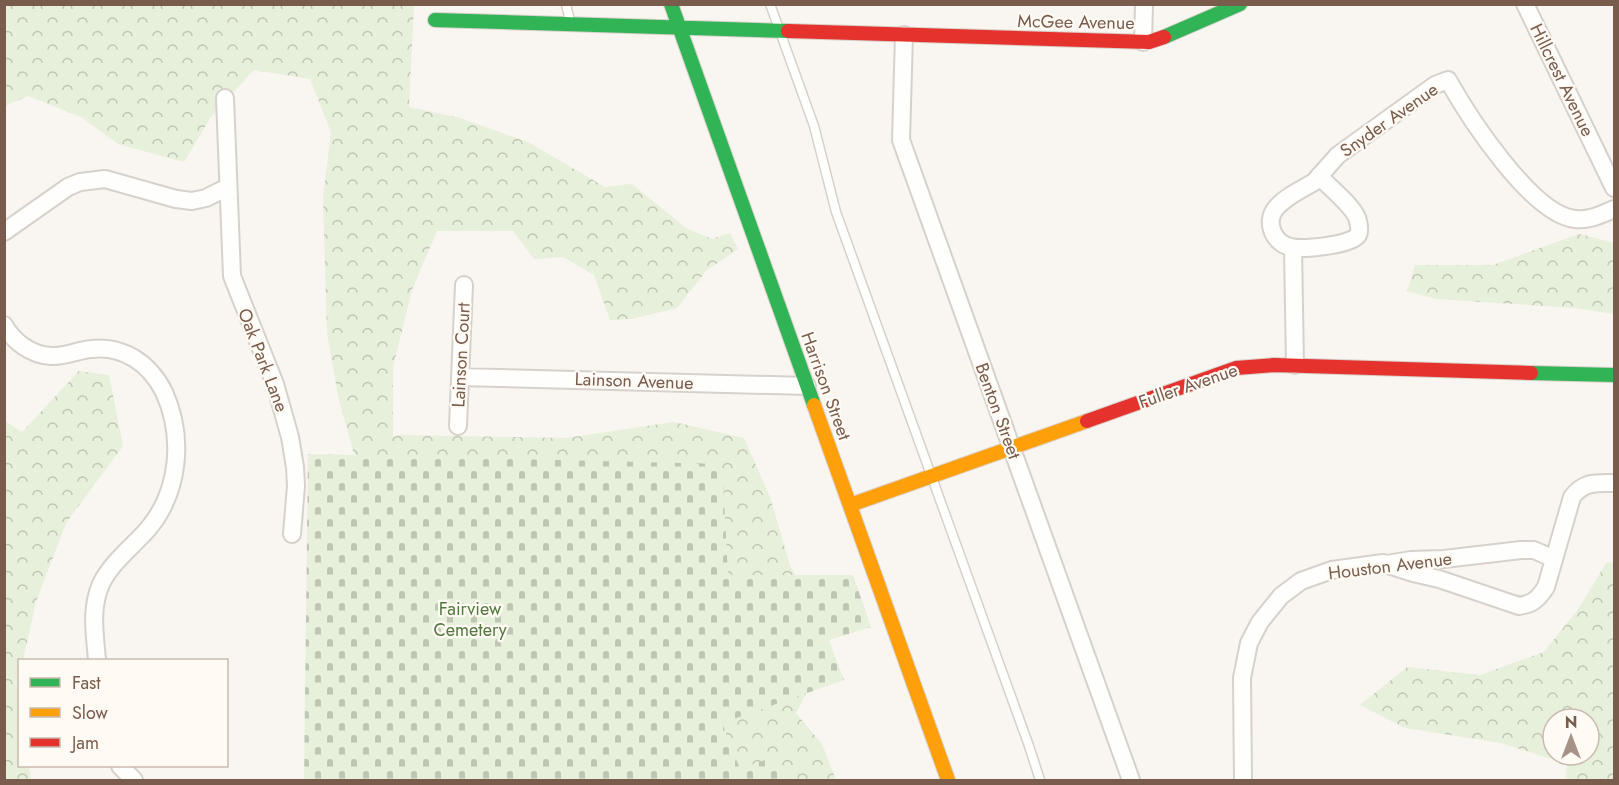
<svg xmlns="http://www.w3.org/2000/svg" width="1619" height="785" font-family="Jost,sans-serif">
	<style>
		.forest { fill: url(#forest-crowns); fill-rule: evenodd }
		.cemetery { fill: url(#cemetery-stones) }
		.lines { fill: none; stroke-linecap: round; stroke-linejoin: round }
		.lane-casing { stroke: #d7d1cb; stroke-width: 11 }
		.street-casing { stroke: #d7d1cb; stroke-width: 20 }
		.fast-casing { stroke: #d9d2cb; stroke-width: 16 }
		.slow-casing { stroke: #d9d2cb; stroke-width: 16 }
		.jam-casing { stroke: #d9d2cb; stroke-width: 16 }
		.lane { stroke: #fefefd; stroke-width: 8 }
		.street { stroke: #fefefd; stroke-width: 16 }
		.fast { stroke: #30b455; stroke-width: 14 }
		.slow { stroke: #ff9f0a; stroke-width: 14 }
		.jam { stroke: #e5322d; stroke-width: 14 }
		.labels { text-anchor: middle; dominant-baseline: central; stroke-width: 4.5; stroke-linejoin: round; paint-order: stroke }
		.street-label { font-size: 18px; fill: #7a5c4d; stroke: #fffaf3 }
		.park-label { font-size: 18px; fill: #537a41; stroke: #fffaf3 }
	</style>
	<defs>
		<pattern id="forest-crowns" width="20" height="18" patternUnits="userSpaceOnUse" patternTransform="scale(1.5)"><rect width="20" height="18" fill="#e7f0db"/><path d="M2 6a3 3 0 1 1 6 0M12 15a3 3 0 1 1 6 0" fill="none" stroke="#c0c6b4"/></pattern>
		<pattern id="cemetery-stones" width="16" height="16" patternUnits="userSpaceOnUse" patternTransform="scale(1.5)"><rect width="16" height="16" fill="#e7f0db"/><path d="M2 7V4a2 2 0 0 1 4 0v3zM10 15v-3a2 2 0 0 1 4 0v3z" fill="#c0c6b4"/></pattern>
	</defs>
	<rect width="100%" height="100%" fill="#f9f5f0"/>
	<path class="forest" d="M5,5H414L409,107L460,118L528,142L605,187L632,184L686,228L712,239L730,233L738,249L706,271L677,308L631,319L610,320L594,275L563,257L534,259L513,231H437L412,290L393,367V437L399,435L566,438L674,422L744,438L770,497L790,565L825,634L820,667L796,713L822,744L836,780H432L396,517L353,451L338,396L327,333L323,198L331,132L310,79L254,70L212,115L184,162L118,144L81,117L28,96L5,106Z
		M1579,234L1614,243V314L1575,308L1436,299L1407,291L1415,265H1493Z
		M79,371L109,375L123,446L66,523L36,602L23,660H20L17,685L20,700V766H29L31,780H5V421L22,432Z
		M1614,562V780H1566L1567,764L1501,743L1405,728L1360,705L1407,667L1480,675L1544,652L1579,608L1606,563ZM1553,719H1589V755H1553Z"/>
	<path class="cemetery" d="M308,454L722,464L728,575H853L871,627L829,640L844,680L722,723L740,769L779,755L788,780H304Z"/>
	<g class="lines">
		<g class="lane-casing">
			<path id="lane" d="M566,4L570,21
				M770,4L814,126L836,212L1029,746L1040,780"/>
		</g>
		<g class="street-casing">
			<path id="street" d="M1525,4L1614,188
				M904,35L901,140L1131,780
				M1143,42L1144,4
				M225,98L232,276L275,384L290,437L295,467L296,486L292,534
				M1319,176C1329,187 1356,208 1358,221C1359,225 1360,231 1358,235C1352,245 1303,250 1291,247C1274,244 1264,222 1276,208C1285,197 1302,189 1314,182L1338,155L1435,85L1448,80C1468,116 1532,215 1575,219C1589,221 1602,214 1614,209
				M4,232L68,187L80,182L105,179L176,199L192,201L206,198L228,187
				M1293,248L1295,365
				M4,325C14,342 31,355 51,356C65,357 78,350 91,349C124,345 150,364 164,392C184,436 180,491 148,529C133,546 111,563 101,584C90,609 95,635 97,660
				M460,377L807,386
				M458,426L464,285
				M1388,565L1413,573L1439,579L1519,606C1533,604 1538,599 1546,587L1572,497C1584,481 1597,483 1614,483
				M120,766L134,780
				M1243,780L1242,678L1249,643L1260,622L1281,596L1301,581L1332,570L1383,563L1387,564L1411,560L1444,559L1521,550H1534L1554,559"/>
		</g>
		<g class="fast-casing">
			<path id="fast" d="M671,4L814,405
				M435,20L788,31
				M1164,37L1240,4
				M1531,373L1614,375"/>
		</g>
		<g class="slow-casing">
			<path id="slow" d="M814,405L948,780
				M850,505L1087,421"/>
		</g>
		<g class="jam-casing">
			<path id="jam" d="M788,31L1149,42L1164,37
				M1087,421L1236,368L1274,365L1531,373"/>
		</g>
		<use href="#lane" class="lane"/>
		<use href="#street" class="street"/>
		<use href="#fast" class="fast"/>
		<use href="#slow" class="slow"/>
		<use href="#jam" class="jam"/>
	</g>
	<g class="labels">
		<g class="street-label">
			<text transform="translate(1076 22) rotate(1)">McGee Avenue</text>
			<text transform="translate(1562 80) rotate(64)">Hillcrest Avenue</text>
			<text transform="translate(1389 120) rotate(-35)">Snyder Avenue</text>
			<text transform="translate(461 355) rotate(-87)">Lainson Court</text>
			<text transform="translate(263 360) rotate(69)">Oak Park Lane</text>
			<text transform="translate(634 381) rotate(2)">Lainson Avenue</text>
			<text transform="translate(826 386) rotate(70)">Harrison Street</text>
			<text transform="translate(1188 386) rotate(-19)">Fuller Avenue</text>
			<text transform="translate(998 411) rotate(70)">Benton Street</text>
			<text transform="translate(1390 566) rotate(-7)">Houston Avenue</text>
		</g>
		<g class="park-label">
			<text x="470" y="609">Fairview<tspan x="470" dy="21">Cemetery</tspan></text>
		</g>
	</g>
	<rect width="1619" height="785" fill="none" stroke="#7a5c4d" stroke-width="12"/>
	<rect x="18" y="659" width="210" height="108" fill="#fffaf3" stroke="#cabbb1" stroke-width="1.5"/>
	<rect x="30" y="678" width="30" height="9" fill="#30b455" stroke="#cabbb1" stroke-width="1.5"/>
	<text x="72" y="689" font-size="18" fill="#7a5c4d">Fast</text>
	<rect x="30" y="708" width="30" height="9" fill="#ff9f0a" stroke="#cabbb1" stroke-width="1.5"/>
	<text x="72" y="719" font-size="18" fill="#7a5c4d">Slow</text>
	<rect x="30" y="738" width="30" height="9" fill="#e5322d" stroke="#cabbb1" stroke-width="1.5"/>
	<text x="72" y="749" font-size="18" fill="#7a5c4d">Jam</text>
	<g transform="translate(1571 737)"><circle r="28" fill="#fffaf3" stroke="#cabbb1" stroke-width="1.5"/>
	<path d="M0-4.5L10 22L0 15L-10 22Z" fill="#a69286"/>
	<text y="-9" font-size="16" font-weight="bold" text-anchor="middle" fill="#7a5c4d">N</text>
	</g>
</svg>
